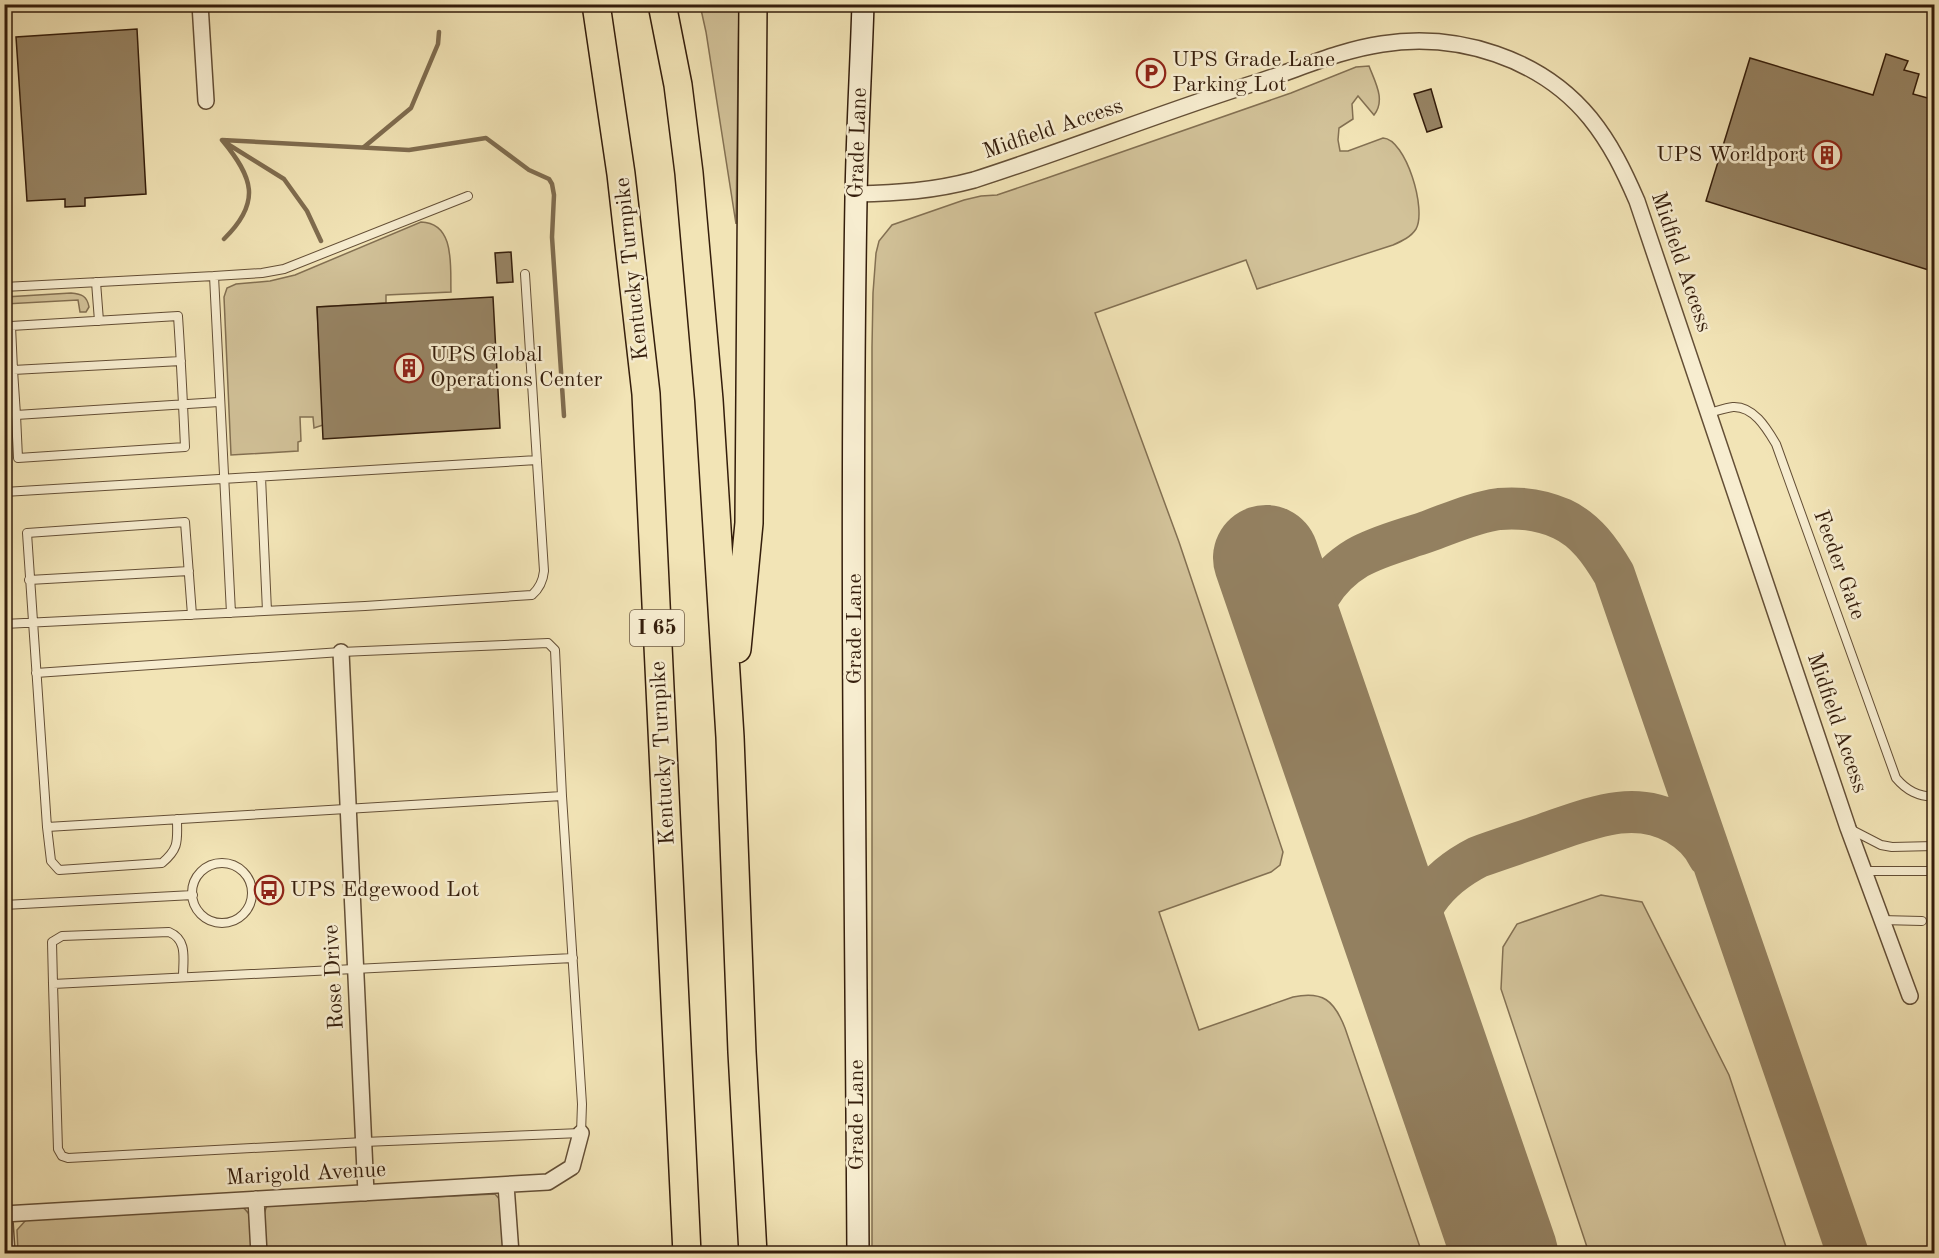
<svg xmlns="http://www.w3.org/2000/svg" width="1939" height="1258" font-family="'Old Standard TT',serif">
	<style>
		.green { fill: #d2c299; stroke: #837052; stroke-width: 1.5 }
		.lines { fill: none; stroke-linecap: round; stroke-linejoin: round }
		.stream { stroke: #7f6c4f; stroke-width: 4.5 }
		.taxiway { stroke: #938060; stroke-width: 42 }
		.runway { stroke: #938060; stroke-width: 106 }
		.building { fill: #978464; stroke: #341d0b; stroke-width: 1.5 }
		.service-casing { stroke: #644f36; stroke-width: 10 }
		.minor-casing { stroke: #644f36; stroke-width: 18 }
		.secondary-casing { stroke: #341d0b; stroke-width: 24 }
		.motorway-casing { stroke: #341d0b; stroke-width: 30 }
		.service { stroke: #f7edd0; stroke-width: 8 }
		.minor { stroke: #f7edd0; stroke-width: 15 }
		.secondary { stroke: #f7edd0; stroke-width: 21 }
		.motorway { stroke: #f2e4b6; stroke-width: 27 }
		.labels { text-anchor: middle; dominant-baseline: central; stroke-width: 5; stroke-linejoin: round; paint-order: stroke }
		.shield { fill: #f7edd0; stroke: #6e5b46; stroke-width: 1.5 }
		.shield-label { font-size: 21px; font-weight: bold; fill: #341d0b }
		.poi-label { font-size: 22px; fill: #341d0b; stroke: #f7edd0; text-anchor: start }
		.street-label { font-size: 22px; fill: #341d0b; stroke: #f7edd0 }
	</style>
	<rect width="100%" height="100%" fill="#f2e4b6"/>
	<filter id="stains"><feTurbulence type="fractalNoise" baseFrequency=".00333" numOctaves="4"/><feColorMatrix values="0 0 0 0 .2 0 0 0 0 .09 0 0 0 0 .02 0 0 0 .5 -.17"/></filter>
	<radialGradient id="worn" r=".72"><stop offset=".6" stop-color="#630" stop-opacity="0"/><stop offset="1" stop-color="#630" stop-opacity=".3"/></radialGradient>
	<path class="green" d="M700,5H739L736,224L706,32Z
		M1369,66C1375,82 1386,100 1374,115L1358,96L1352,104L1353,119L1339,128L1338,140L1340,151H1348L1383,138C1406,139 1427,210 1416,229C1411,237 1402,241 1393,245L1257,289L1246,260L1095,313L1179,542L1283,852L1280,865L1271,872L1159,912L1199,1030L1293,997C1323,991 1334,1000 1345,1028L1422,1253H872V347L873,293L876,253L879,241L892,225L964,200L981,196L997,195L1047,178L1291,93L1356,67Z
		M421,222C456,223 450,268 451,292L386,295V303L317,307L323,425L314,428L313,417H300L301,441L298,442V451L231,455L224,297L227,288L236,284L270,281L295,275Z
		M71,293C82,294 87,296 89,307L86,312H80L78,300L5,304V297Z
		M1601,895L1642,902L1729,1075L1788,1253H1589L1501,989L1503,947L1517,924Z
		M495,1194L501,1201L506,1253H266L264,1214L267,1205Z
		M242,1207C256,1215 253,1239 254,1253H18L17,1230L26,1220Z"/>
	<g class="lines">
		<path class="stream" d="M226,143L284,179L307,211L321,241
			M364,147L411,108L438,44L439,32
			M224,239C262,202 253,177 222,140L409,150L486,138L529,170L549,179L552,184L554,195L552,237L564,416"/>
		<path class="taxiway" d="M1307,680C1305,649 1303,624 1319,596C1328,581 1342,567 1357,558C1378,546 1403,540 1426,532C1449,524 1475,512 1499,509C1521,507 1542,510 1562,519C1586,530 1601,552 1614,574L1848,1254
			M1417,999C1415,986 1412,974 1411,961C1407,913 1437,878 1478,857C1503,848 1528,840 1553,831C1594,817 1636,800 1677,824C1691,832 1702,843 1709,857"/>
		<path class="runway" d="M1266,558L1505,1254"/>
	</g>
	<path class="building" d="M137,29L146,194L85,198V206L65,207V199L27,201L16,37Z
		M1886,54L1908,61L1904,70L1919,74L1913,94L1935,100V272L1706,201L1750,58L1873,95Z
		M1431,89L1442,127L1427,132L1414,94Z
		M511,252L513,282L497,283L495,253Z
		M493,297L500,428L323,439L317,307Z"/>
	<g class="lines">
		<g class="service-casing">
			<path id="service" d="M96,282L99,321
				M4,287L214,276
				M181,361L13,370L11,326L178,316C181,360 183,403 185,447L18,458L16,415L219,402
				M13,370L16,415
				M1709,413C1717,411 1725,408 1733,407C1754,406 1767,429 1776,444L1896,778C1907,791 1918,796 1934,797
				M261,477L267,611
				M4,492L537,460
				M29,580L189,571
				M231,613L214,276L262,273L284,269L468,196
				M4,624L365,606L532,595C540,588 543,581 544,571L525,274
				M36,673L341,652L548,643L555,650L562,796L47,827C40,729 33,631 27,533L185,522L192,615
				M47,827L51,861L59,870L162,863C180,848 177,840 177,819
				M1850,829L1881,845L1892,847L1934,846
				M192 893a30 30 0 1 1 60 0a30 30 0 1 1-60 0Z
				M1864,871H1934
				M4,905L193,895
				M1881,920L1922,921
				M183,977C183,959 188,940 169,932L62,936L52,942L53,984L573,958
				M53,984L58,1149L62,1156L68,1158L364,1142L581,1133L582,1104L562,796"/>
		</g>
		<g class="minor-casing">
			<path id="minor" d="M200,4L206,101
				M856,194C898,193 933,191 974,180C1071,149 1165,111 1261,81C1301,68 1341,50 1382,44C1457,32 1541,58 1590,118C1611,144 1624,171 1637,201L1848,828L1910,996
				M341,652L366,1193
				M506,1185L511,1254
				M256,1199L259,1254
				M4,1209L7,1254
				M4,1214L548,1182L572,1167L581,1133"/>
		</g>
		<g class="secondary-casing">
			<path id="secondary" d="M858,1254C856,902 850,550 856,199C857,134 861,69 863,4"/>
		</g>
		<g class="motorway-casing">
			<path id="motorway" d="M596,4L621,174L646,394L687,1254
				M662,4L678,85L689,173L709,400L730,737L742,1052L753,1254
				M737,649L749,523L753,4"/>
		</g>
		<use href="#service" class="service"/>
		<use href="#minor" class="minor"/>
		<use href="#secondary" class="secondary"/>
		<use href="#motorway" class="motorway"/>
	</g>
	<defs>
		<g id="parking-ring" transform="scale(1.5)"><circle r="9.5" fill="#f7edd0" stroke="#8f2418" stroke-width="1.5"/><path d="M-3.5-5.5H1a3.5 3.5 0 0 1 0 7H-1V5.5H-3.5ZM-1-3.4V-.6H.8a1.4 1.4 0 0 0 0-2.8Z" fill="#8f2418"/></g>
		<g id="building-ring" transform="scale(1.5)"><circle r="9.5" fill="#f7edd0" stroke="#8f2418" stroke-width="1.5"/><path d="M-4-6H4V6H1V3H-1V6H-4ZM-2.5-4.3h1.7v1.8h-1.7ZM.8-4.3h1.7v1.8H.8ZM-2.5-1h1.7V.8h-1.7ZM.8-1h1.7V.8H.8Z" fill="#8f2418"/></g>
		<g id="bus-ring" transform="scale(1.5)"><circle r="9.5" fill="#f7edd0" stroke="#8f2418" stroke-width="1.5"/><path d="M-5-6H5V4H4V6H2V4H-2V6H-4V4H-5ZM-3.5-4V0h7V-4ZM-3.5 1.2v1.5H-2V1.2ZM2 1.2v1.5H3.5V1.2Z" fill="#8f2418"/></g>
	</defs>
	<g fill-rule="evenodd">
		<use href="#parking-ring" x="1151" y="73"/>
		<use href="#building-ring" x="1827" y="155"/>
		<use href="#building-ring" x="409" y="368"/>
		<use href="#bus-ring" x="269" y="890"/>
	</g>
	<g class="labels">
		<rect class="shield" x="630" y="610" width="54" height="36" rx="4.5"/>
		<g class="shield-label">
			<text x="657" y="628">I 65</text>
		</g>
		<g class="poi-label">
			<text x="1172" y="60">UPS Grade Lane<tspan x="1172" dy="25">Parking Lot</tspan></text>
			<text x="1806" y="155" text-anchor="end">UPS Worldport</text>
			<text x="430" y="355">UPS Global<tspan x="430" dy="25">Operations Center</tspan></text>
			<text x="290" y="890">UPS Edgewood Lot</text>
		</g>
		<g class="street-label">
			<text transform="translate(1053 129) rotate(-19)">Midfield Access</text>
			<text transform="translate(858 143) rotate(-88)">Grade Lane</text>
			<text transform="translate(1681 262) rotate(71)">Midfield Access</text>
			<text transform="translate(632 269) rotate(-96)">Kentucky Turnpike</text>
			<text transform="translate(1839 565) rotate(70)">Feeder Gate</text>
			<text transform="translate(855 629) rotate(-90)">Grade Lane</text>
			<text transform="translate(1837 723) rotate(71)">Midfield Access</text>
			<text transform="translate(663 753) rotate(-93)">Kentucky Turnpike</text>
			<text transform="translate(334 977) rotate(-93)">Rose Drive</text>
			<text transform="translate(857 1115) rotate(-90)">Grade Lane</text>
			<text transform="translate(306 1174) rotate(-3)">Marigold Avenue</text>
		</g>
	</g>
	<rect width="1939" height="1258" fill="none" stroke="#f2e4b6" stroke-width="24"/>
	<rect x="6" y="6" width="1927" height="1246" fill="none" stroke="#341d0b" stroke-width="3"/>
	<rect x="12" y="12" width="1915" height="1234" fill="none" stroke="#341d0b" stroke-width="1.5"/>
	<rect width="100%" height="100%" filter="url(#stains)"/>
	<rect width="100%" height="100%" fill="url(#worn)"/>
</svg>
